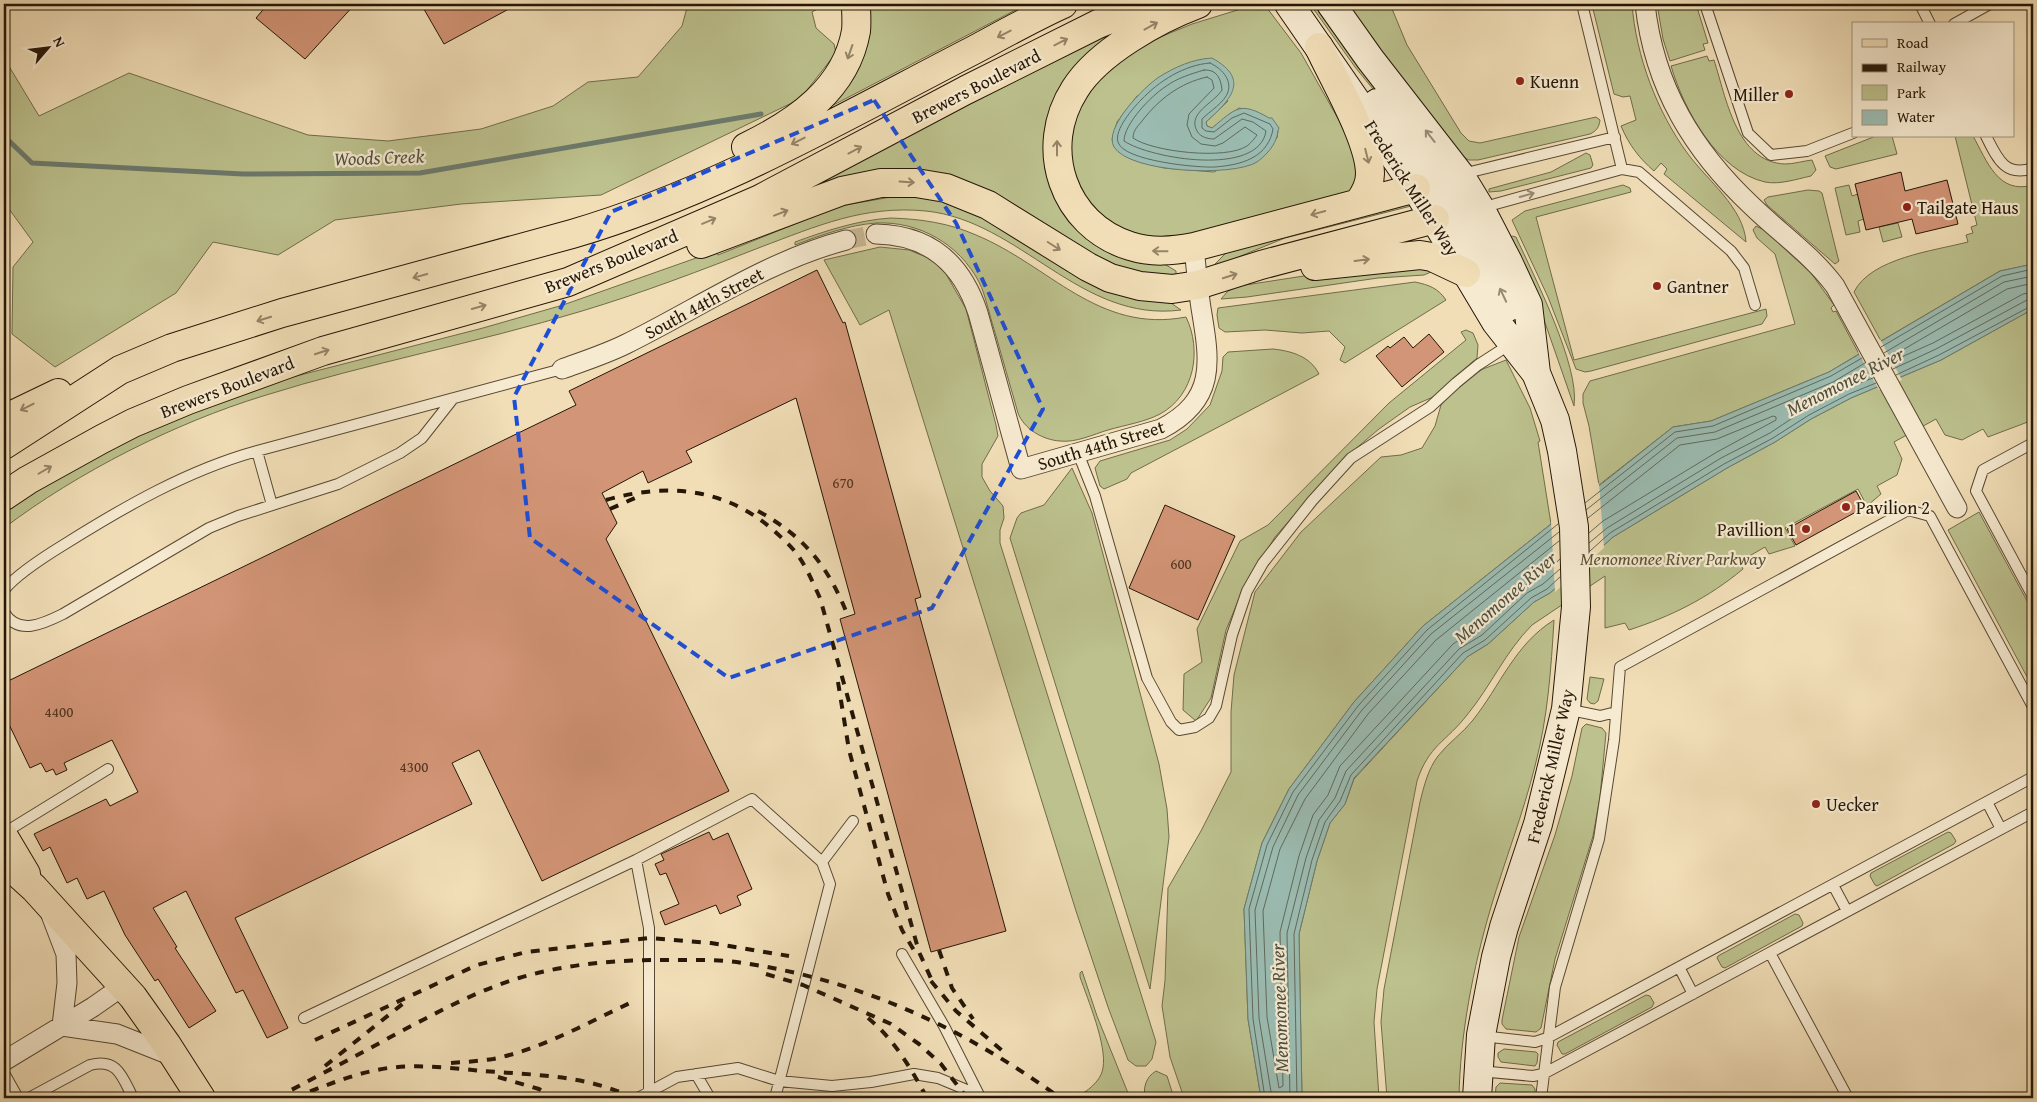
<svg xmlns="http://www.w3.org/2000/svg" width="2037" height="1102" font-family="'Gentium Book Plus',serif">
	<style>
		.green { fill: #bcc18d; stroke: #706c4a; fill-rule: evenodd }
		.water { fill: #9bbcb2; stroke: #6c7a6d }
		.pier { fill: #f1deb7 }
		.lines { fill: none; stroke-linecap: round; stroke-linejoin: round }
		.shore { stroke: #60695c; stroke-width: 1 }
		.stream { stroke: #6c7a6d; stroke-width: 5 }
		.building { fill: #d39577; stroke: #251606 }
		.street-tunnel { stroke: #c8b694; stroke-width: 19; stroke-dasharray: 19 9; stroke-linecap: butt }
		.lane-casing { stroke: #584832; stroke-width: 12 }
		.street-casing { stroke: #584832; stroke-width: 21 }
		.secondary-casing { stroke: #251606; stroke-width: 30 }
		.primary-casing { stroke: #251606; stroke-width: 30 }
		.highway-casing { stroke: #251606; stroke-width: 30 }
		.lane { stroke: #f6ead0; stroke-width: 10 }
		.street { stroke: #f6ead0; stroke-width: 19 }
		.secondary { stroke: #f6ead0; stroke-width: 28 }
		.primary { stroke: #f1deb7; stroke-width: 28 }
		.highway { stroke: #f1deb7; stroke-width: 28 }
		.rail { stroke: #251606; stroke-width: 4; stroke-dasharray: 9 9; stroke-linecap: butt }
		.oneway { stroke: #958467 }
		.oneway2 { stroke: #988b75 }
		.marked { fill: none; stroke: #1d4ed8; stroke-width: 4; stroke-dasharray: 10 6; stroke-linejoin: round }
		.poi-dot { fill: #8f2418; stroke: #f6ead0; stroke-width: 2 }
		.labels { text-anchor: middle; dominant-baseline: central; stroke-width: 4.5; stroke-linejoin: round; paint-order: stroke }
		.number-label { font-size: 15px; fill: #503622 }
		.poi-label { font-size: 18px; fill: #251606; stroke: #f6ead0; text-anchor: start }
		.street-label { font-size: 18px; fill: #251606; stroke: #f6ead0 }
		.park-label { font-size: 18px; font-style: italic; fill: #5a5235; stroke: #f6ead0 }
		.water-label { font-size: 19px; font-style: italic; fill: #4e5042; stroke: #f6ead0 }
	</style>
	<rect width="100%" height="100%" fill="#f1deb7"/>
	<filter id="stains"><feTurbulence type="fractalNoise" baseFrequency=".004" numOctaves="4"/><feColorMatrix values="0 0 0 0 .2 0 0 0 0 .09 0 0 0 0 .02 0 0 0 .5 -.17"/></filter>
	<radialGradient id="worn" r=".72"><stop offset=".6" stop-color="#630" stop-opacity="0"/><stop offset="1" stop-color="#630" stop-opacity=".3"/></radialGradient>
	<path class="green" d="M688,4H826L812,12L816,28L834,44L836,53L800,99L601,195L461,204L335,220L278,255L213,242L176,293L55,367L12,334L13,267L33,242L4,202V58L39,116L129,73L308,135L388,141L481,129L553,106L588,82L638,77L682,26Z
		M864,4H1027L820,112Z
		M1257,4H1264L1301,53L1350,140L1359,175L1352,189L1346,194L1187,237L1145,240L1101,219L1078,188L1069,157L1073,117L1092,85L1128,55L1153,40L1192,24ZM1137,96L1228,101L1206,122L1207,126L1212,128L1239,108C1259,112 1265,114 1278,131L1277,138L1214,172L1164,168L1144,163L1129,158L1112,140L1117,122Z
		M1310,4H1319L1431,160L1355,67Z
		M1344,4H1390L1407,45L1461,133L1469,141L1480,143L1596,117L1600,120C1599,128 1596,131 1590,134L1478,160H1469L1463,157Z
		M1598,4H1632C1636,56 1657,112 1688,154C1707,180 1744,208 1746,242L1664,174L1667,169L1661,163L1654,171C1639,158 1629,145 1621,126L1636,120L1630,96L1623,97L1614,94L1593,9L1599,7Z
		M1657,4H1696L1708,43L1703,44L1705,50L1670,61L1663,39Z
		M1138,20L1046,155L1144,261L1166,265L1176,271V276L1147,277L1102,262L992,195L816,186L852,164L1077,46Z
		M1707,56L1709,61L1714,60C1726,97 1736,162 1785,164C1794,164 1803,161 1812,160L1816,170L1811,176C1797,179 1779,185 1765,182C1717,171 1684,110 1671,66Z
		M1876,136H1892L1897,154L1836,169L1830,167L1825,156Z
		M1955,136H1973C1987,161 1998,195 2033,185V264L2000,271L1881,341L1854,292C1871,258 1933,251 1968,242L1966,235L1973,233L1971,227L1977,225Z
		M1586,153L1590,155L1593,165L1591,168L1501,191L1489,192V189L1551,172Z
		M1623,185L1630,188L1631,192L1536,217L1574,360L1766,309L1767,316L1762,324L1591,371L1585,372L1576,369L1548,297L1512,220L1525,211Z
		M1849,185L1852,196L1858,194L1864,219L1858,221L1860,232L1846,235L1835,188Z
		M1808,190L1819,191L1822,193L1838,258L1839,261L1835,264L1767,205L1764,200L1768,197Z
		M891,193L928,196L953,202L1171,303L1181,310C1080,323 1021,221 926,211C864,205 817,226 761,247C702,270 642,293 582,311C477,343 368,363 263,396C175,423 78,472 4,528V514C87,452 187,409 285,379L483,328L563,305L716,251L718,255L840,206L891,197Z
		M1410,203L1411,206L1285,238L1216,266L1215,264L1226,253L1278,234Z
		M891,218C921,219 949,223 976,235C1049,265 1098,334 1186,317C1202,350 1195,395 1160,414C1145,422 1125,425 1108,430C1094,434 1076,443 1060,441C1043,440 1024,429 1018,413C1010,385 1002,357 994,329C989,314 986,296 979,282C959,244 919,221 876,223C849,225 821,235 795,245V242C825,231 858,220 891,218Z
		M1898,223L1902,237L1883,242L1879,227Z
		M1756,226L1764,230L1811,273L1834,305L1831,308L1833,312L1836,311L1859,354L1829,372L1711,421L1673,427L1599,485L1589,426L1583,403V394L1590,381L1795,324L1775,254L1757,238L1753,230Z
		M1512,236L1516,237C1534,276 1580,366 1574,406L1535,294L1507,239Z
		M880,247L909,250L931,259L946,274L966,309L996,425L998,436L982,464V477L990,491L1003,506L1004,518L1000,530V543L1156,1042L1152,1059L1146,1066H1136L1128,1060L1108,1007L1076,911L889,310L860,325L824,260Z
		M1388,263L1431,266V272L1424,275L1378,278L1247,297L1221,299L1228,291L1239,286Z
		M1415,282C1429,285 1438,288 1446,300L1345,363L1340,360L1345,347L1329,331L1302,333L1265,330L1225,332L1219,328L1217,315L1218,308Z
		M2033,309V420L1988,437L1983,429L1962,440L1945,435L1936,419L1894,442L1902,459L1897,475L1877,486L1881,494L1867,506L1858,489L1785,528L1795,546L1769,554L1765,547L1739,562L1743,569C1708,598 1672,616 1629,630L1625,623L1605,628V576L1532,625C1505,652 1491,686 1467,715C1446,742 1429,745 1417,781L1377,989L1374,1022L1379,1098H1302L1299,934L1317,861L1330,823L1345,804L1354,779L1467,657L1488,644L1534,602L1550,593L1613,537L1727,468L1775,442L1811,419L1851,398L1941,360Z
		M1466,330L1473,333L1478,345L1477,358L1433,397L1410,407L1379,429L1341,461L1275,537L1244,587L1226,630L1211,698L1196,721L1183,710L1184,674L1202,662L1197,629L1240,541L1268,525L1389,403L1466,340L1461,332Z
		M1273,349C1291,351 1310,356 1319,374L1131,473L1127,479L1104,489L1100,486L1095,468L1100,461L1170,440L1187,429L1210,405L1222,371L1223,357L1228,352Z
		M1506,360L1530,408L1540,441L1538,442L1551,524L1423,626L1354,702L1289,789L1262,843L1244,909L1248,1019L1261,1098H1184L1170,1057L1162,1006L1165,981L1168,888L1201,831L1231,772V712L1234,675L1255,592L1301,532L1381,457L1401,455L1422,448L1435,426L1441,405L1461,382L1483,369Z
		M1072,468L1092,513L1159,764L1167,809L1169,837L1150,989L1010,538L1017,518L1021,513L1044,505Z
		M1979,512L2033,612V688L1948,530Z
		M1554,620C1551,669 1548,717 1535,766C1523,814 1505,860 1491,907C1473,968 1460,1035 1459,1098H1387L1381,1022L1384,989L1420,802C1424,786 1428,769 1438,756C1448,743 1463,733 1473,720C1500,686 1515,644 1554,620Z
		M1590,677L1604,679L1598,701L1594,704L1590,703L1587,699Z
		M1586,724L1602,728L1606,733L1600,797L1593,836L1555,959L1541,1028L1536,1032L1506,1029L1502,1024V1020L1519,937L1555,835L1572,776L1582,728Z
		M1948,832L1951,833L1956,841L1954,844L1877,886L1875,885L1870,876L1871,873Z
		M1795,914L1799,915L1803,923L1802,926L1725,968L1722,967L1717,958L1718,956Z
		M1082,971L1097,1016L1130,1098H1075C1086,1092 1101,1082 1103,1068C1107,1045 1088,1000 1080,977V973Z
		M1646,995L1650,996L1654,1003L1652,1007L1565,1054H1562L1557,1045L1558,1042Z
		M1504,1049L1536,1052L1538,1054L1537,1063L1535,1066L1501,1062L1498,1057V1053Z
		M1156,1071L1167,1076L1174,1098H1145C1143,1087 1146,1077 1156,1071Z
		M1500,1083L1532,1085L1535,1089V1098H1495L1496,1087Z"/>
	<path class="water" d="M1212,58C1252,80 1229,101 1206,122L1207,126L1212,128C1236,108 1240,101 1269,118H1272L1279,128C1277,132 1278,135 1276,139C1273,148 1264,157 1257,162C1233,177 1130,173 1114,147C1103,128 1144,87 1159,77C1175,67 1193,59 1212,58Z
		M2033,264V309L1941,360L1851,398L1811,419L1775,442L1727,468L1613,537L1550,593L1534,602L1488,644L1467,657L1354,778L1345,804L1330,823L1317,861L1299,934L1302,1098H1261L1248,1019L1244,909L1262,843L1289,789L1354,702L1423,626L1673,427L1711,421L1829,372L2000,271Z"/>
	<path class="pier" d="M1880,339L1902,380L1879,390L1858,352Z
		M1599,483L1604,548L1555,592L1551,521Z"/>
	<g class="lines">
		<path class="shore" d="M1210,63C1221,68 1232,79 1228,92C1225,102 1209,112 1202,119V128L1206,131L1214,132L1232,118L1244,113L1270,124L1273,129C1271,141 1264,152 1252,158C1241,164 1227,166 1215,167C1198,168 1123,161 1118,142C1114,130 1133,108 1141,100C1159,81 1184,65 1210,63Z
			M1204,70C1217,69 1221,79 1222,90C1214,103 1187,113 1197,131C1200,137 1208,139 1214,139L1242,119L1253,122L1266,131C1259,177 1151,159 1124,141C1124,124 1151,96 1165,87C1177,78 1191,74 1204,70Z
			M1207,77L1212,80L1214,88L1189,114L1187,125L1192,137L1201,144L1215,146L1223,143L1245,127L1257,135C1255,138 1251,143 1247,146C1226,160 1153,152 1133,138C1133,131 1137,127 1142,121C1159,99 1180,83 1207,77Z
			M2033,283L2007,289L1894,355L1893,358L1897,359L1933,343L2023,294L2033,292
			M1881,347L2002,276L2033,269
			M1884,353L2004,282L2033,276
			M1893,369L1936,349L2027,300L2033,299
			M1896,375L1939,355L2033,305
			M1585,503L1675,432L1713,426L1831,376L1862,358
			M1586,510L1677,438L1715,432L1833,382L1865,363
			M1588,518L1680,445L1717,439L1773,416L1776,417V420L1717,452L1603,521L1589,533
			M1559,541L1436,640L1368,714L1305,799L1280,849L1263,911L1267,1017L1279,1088L1283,1086L1280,932L1299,856L1313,815L1328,795L1340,766L1453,644L1477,628L1522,587L1539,578L1560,559
			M1589,543L1607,528L1721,458L1770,433L1806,409L1846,388L1873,378
			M1590,551L1610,533L1724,464L1773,438L1809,415L1849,394L1876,383
			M1265,1098L1253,1019L1249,909L1267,845L1293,792L1358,706L1427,630L1558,524
			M1272,1098L1259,1018L1255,910L1273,847L1298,795L1362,710L1431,634L1559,532
			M1290,1098L1287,933L1306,858L1319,820L1335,798L1346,771L1459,649L1482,635L1527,593L1543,584L1560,569
			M1297,1098L1294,934L1312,860L1325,822L1340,801L1351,775L1463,653L1485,640L1531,598L1547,589L1560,577"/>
		<path class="stream" d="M4,136L32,163L243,174L420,173L761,114"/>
	</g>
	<path class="building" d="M268,4H355L305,59L256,18Z
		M421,4H518L444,44Z
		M1901,172L1905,191L1947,180L1958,224L1916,234L1912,219L1866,230L1855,184Z
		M817,270L843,323L845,322L921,597L915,599L1006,931L931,952L840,619L855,614L796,398L686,451L692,462L648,483L643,471L602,493L617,523L606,539L729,791L542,881L479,750L452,763L472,804L235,918L288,1028L267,1038L243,990L236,993L186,891L153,908L177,947L175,948L216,1011L189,1028L158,979L155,981L125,935L104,891L87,899L77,878L67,883L50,847L43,851L34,834L106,799L110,806L138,792L112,740L64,763L67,770L56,775L53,769L46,772L41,763L30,768L4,714V683L576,405L569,391Z
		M1429,334L1444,352L1402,387L1376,356L1388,346L1390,348L1404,337L1413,348Z
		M1856,491L1865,507L1796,545L1787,529Z
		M1165,505L1235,536L1198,620L1129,588Z
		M709,832L713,840L728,833L752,889L737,896L741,905L720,914L716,905L665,925L660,912L679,904L666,873L660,875L655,864L664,860L661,854Z"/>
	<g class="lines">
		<path class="street-tunnel" d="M846,240L876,234"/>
		<g class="lane-casing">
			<path id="lane" d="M1582,4L1622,169
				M1705,4L1748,133L1771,155L1807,151L1853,133
				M1920,4L1930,24
				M1954,24L1990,4
				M1986,136C1997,158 2005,178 2033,168
				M1462,174L1615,137
				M1481,208L1622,169L1639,172L1731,251L1744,268L1755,305
				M2033,443L1983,470L1976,491L2033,597
				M257,451L272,505
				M1078,453L1095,496L1147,678L1171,722L1179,730L1195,727L1209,718L1216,706L1232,635L1247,591L1263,563L1312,501L1351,458L1430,407L1456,383L1478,365L1512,343
				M4,590C17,574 47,555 65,544C124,507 188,470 257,451L562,369
				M4,612C18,636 43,624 63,614L209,528L238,516L338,484L400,453L422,438L452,400
				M1566,709L1600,716L1616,712
				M1987,802L2001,829
				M4,833L108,769
				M636,860L649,928V1092
				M822,862L853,821
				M1833,885L1847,911
				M1770,953L1848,1098
				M902,954L944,1026L979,1095
				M1679,967L1693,994
				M304,1018L636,860L752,799L822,862L830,884L775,1098
				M1482,1036L1535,1042L1547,1038L2033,777
				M1479,1071L1533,1076L1543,1074L2033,812
				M4,1073L18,1098
				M696,1074L710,1098
				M29,1098L90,1065C117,1058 122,1076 132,1096L128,1098
				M638,1098L677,1077L738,1068L779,1081L832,1086L871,1082L914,1074L938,1078L979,1095
				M1541,1098L1555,987L1599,839L1614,740L1620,667L1908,510L1930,516L2033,707"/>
		</g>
		<g class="street-casing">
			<path id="street" d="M1645,4C1654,87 1693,151 1753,207C1781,234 1812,255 1835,286L1957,508
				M876,234C930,235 962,264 978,313L1021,469L1161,429C1217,400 1210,362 1201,308C1198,288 1196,268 1194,247
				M562,369C584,361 606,354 626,344C699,308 767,261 846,240
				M50,912L66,954L67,983L62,1026L117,1034L175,1057
				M4,1061L93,1007L123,986"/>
		</g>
		<g class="secondary-casing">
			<path id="secondary" d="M1289,4L1416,188L1496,322L1536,373
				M1331,4L1370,59L1460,175L1480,208L1508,262L1528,305L1536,373L1555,420L1562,451L1574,527L1576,607L1566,709L1538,824L1504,927L1496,957L1481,1035L1477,1098
				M1377,103L1432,170L1461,193
				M1426,193C1438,198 1450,205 1459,214C1476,232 1498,282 1508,307"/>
		</g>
		<g class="primary-casing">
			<path id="primary" d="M4,837L26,874
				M4,861L34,888L133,997L167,1045L201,1098"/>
		</g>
		<g class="highway-casing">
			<path id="highway" d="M1198,4C1158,19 1098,52 1075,89C1037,148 1063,225 1130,246C1152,253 1172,251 1194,247L1416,188
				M1319,47C1334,80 1370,140 1370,174C1370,185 1365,194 1359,202
				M746,147C796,123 846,89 856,31C857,22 856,13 856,4
				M701,244L842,191L881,183H916L946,188L988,205L1088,267L1110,278L1140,286L1172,289L1198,285L1261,265L1435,219
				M1315,266L1420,255L1432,257L1466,273
				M4,419L58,393
				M4,445L120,370L172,348L282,313L572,234C713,193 842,118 972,51C1002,35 1032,18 1063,4
				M4,496L28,480L102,439L133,423L188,400L323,351L568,282L760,199L966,90L1098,24L1147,4"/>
		</g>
		<use href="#lane" class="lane"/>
		<use href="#street" class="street"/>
		<use href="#secondary" class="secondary"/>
		<use href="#primary" class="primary"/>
		<use href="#highway" class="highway"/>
		<path class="rail" d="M606,500C666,483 723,487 772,529C781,537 790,545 797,554C807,568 813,583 820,598L919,952L934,985
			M610,509L635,498
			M758,511C805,537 828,566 848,616
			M838,682L849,750L888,894L902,930L915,952
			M939,950L952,988L973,1019
			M766,974L803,985L891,1024L919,1044L941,1064L967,1098
			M931,981L956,1011L1006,1054
			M868,1018C895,1040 911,1069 927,1098
			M315,1040L477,965L526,952L649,938L711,943L789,956
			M451,1063C465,1062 479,1061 493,1059C542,1049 587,1023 632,1002
			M325,1066L405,1002
			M498,1077L539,1089L553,1098
			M276,1098C316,1077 356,1056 396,1034C436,1013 476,991 519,978C566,964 614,960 662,960C689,960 717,959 743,963C860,980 966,1029 1060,1098
			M293,1098C325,1086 354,1073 388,1068C419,1064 452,1068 483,1071C534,1075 587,1075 633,1098"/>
	</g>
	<defs><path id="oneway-shaft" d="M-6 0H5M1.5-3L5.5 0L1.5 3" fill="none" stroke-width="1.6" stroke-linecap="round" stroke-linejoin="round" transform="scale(1.25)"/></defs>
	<g class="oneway">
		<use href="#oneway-shaft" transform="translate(1151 26) rotate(-29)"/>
		<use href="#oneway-shaft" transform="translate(1004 34) rotate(153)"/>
		<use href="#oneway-shaft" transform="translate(1061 42) rotate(-27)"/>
		<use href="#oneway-shaft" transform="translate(850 52) rotate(109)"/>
		<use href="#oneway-shaft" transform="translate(798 141) rotate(153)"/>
		<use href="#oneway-shaft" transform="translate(1057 148) rotate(-90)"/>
		<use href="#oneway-shaft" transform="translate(855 150) rotate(-28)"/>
		<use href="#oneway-shaft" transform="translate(1367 156) rotate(76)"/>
		<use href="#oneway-shaft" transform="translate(907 182) rotate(4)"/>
		<use href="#oneway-shaft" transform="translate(781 213) rotate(-21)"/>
		<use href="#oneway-shaft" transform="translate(1318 213) rotate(165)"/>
		<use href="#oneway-shaft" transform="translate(709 221) rotate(-23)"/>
		<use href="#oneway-shaft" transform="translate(1054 246) rotate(32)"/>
		<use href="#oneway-shaft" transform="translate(1160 251) rotate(-179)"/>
		<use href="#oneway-shaft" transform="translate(1362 260) rotate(-7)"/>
		<use href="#oneway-shaft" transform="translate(420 276) rotate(165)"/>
		<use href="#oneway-shaft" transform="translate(1230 276) rotate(-18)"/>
		<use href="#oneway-shaft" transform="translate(479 307) rotate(-16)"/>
		<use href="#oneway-shaft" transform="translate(264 319) rotate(163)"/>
		<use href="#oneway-shaft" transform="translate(322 352) rotate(-18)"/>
		<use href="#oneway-shaft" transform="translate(27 407) rotate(153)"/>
		<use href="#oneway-shaft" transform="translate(45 470) rotate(-30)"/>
	</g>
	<g class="oneway2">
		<use href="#oneway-shaft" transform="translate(1430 136) rotate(-128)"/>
		<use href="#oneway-shaft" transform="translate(1527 195) rotate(-15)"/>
		<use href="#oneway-shaft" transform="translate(1503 295) rotate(-115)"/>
	</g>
	<path class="marked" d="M874,100L956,223L1043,409L932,608L729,678L530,538L514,397L611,212Z"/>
	<g class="poi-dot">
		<circle cx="1520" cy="81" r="5"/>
		<circle cx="1789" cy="94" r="5"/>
		<circle cx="1907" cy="207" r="5"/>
		<circle cx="1657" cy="286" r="5"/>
		<circle cx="1846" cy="507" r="5"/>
		<circle cx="1806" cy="529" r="5"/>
		<circle cx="1816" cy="804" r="5"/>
	</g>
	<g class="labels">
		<g class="number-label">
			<text x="843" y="482">670</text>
			<text x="1181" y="563">600</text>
			<text x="59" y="711">4400</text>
			<text x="414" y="766">4300</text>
		</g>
		<g class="poi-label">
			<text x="1530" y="81">Kuenn</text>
			<text x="1779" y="94" text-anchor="end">Miller</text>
			<text x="1917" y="207">Tailgate Haus</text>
			<text x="1667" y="286">Gantner</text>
			<text x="1856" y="507">Pavilion 2</text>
			<text x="1796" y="529" text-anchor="end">Pavillion 1</text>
			<text x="1826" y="804">Uecker</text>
		</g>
		<g class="street-label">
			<text transform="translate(976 86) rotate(-27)">Brewers Boulevard</text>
			<text transform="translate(1412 188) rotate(57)">Frederick Miller Way</text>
			<text transform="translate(611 261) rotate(-22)">Brewers Boulevard</text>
			<text transform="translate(704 303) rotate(-28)">South 44th Street</text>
			<text transform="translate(227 387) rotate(-21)">Brewers Boulevard</text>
			<text transform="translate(1101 445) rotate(-17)">South 44th Street</text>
			<text transform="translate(1550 766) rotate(-77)">Frederick Miller Way</text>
		</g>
		<g class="park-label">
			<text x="1673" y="558">Menomonee River Parkway</text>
		</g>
		<g class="water-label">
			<text transform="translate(379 157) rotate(-2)">Woods Creek</text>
			<text transform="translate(1845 381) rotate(-27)">Menomonee River</text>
			<text transform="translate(1505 597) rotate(-41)">Menomonee River</text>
			<text transform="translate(1279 1008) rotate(-92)">Menomonee River</text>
		</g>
	</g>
	<rect width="2037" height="1102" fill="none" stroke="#f1deb7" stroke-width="20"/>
	<rect x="5" y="5" width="2027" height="1092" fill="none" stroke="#251606" stroke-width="2.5"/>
	<rect x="10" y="10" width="2017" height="1082" fill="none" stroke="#251606"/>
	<rect x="1852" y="22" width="162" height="115" fill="#f6ead0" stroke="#a2957f"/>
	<rect x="1862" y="39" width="25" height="8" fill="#f1deb7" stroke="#a2957f"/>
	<text x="1897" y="48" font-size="15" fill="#251606">Road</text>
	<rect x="1862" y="64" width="25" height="8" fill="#251606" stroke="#a2957f"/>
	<text x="1897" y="72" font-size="15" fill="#251606">Railway</text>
	<rect x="1862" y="85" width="25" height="15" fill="#bcc18d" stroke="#a2957f"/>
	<text x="1897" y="98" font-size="15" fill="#251606">Park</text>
	<rect x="1862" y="110" width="25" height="15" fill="#9bbcb2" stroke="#a2957f"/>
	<text x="1897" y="122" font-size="15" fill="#251606">Water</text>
	<g transform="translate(48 48) rotate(62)" stroke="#f6ead0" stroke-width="4" paint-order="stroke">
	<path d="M0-4L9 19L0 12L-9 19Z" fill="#251606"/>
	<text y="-8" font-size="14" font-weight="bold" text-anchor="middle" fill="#251606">N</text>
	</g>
	<rect width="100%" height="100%" filter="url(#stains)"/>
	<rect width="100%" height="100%" fill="url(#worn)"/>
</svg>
